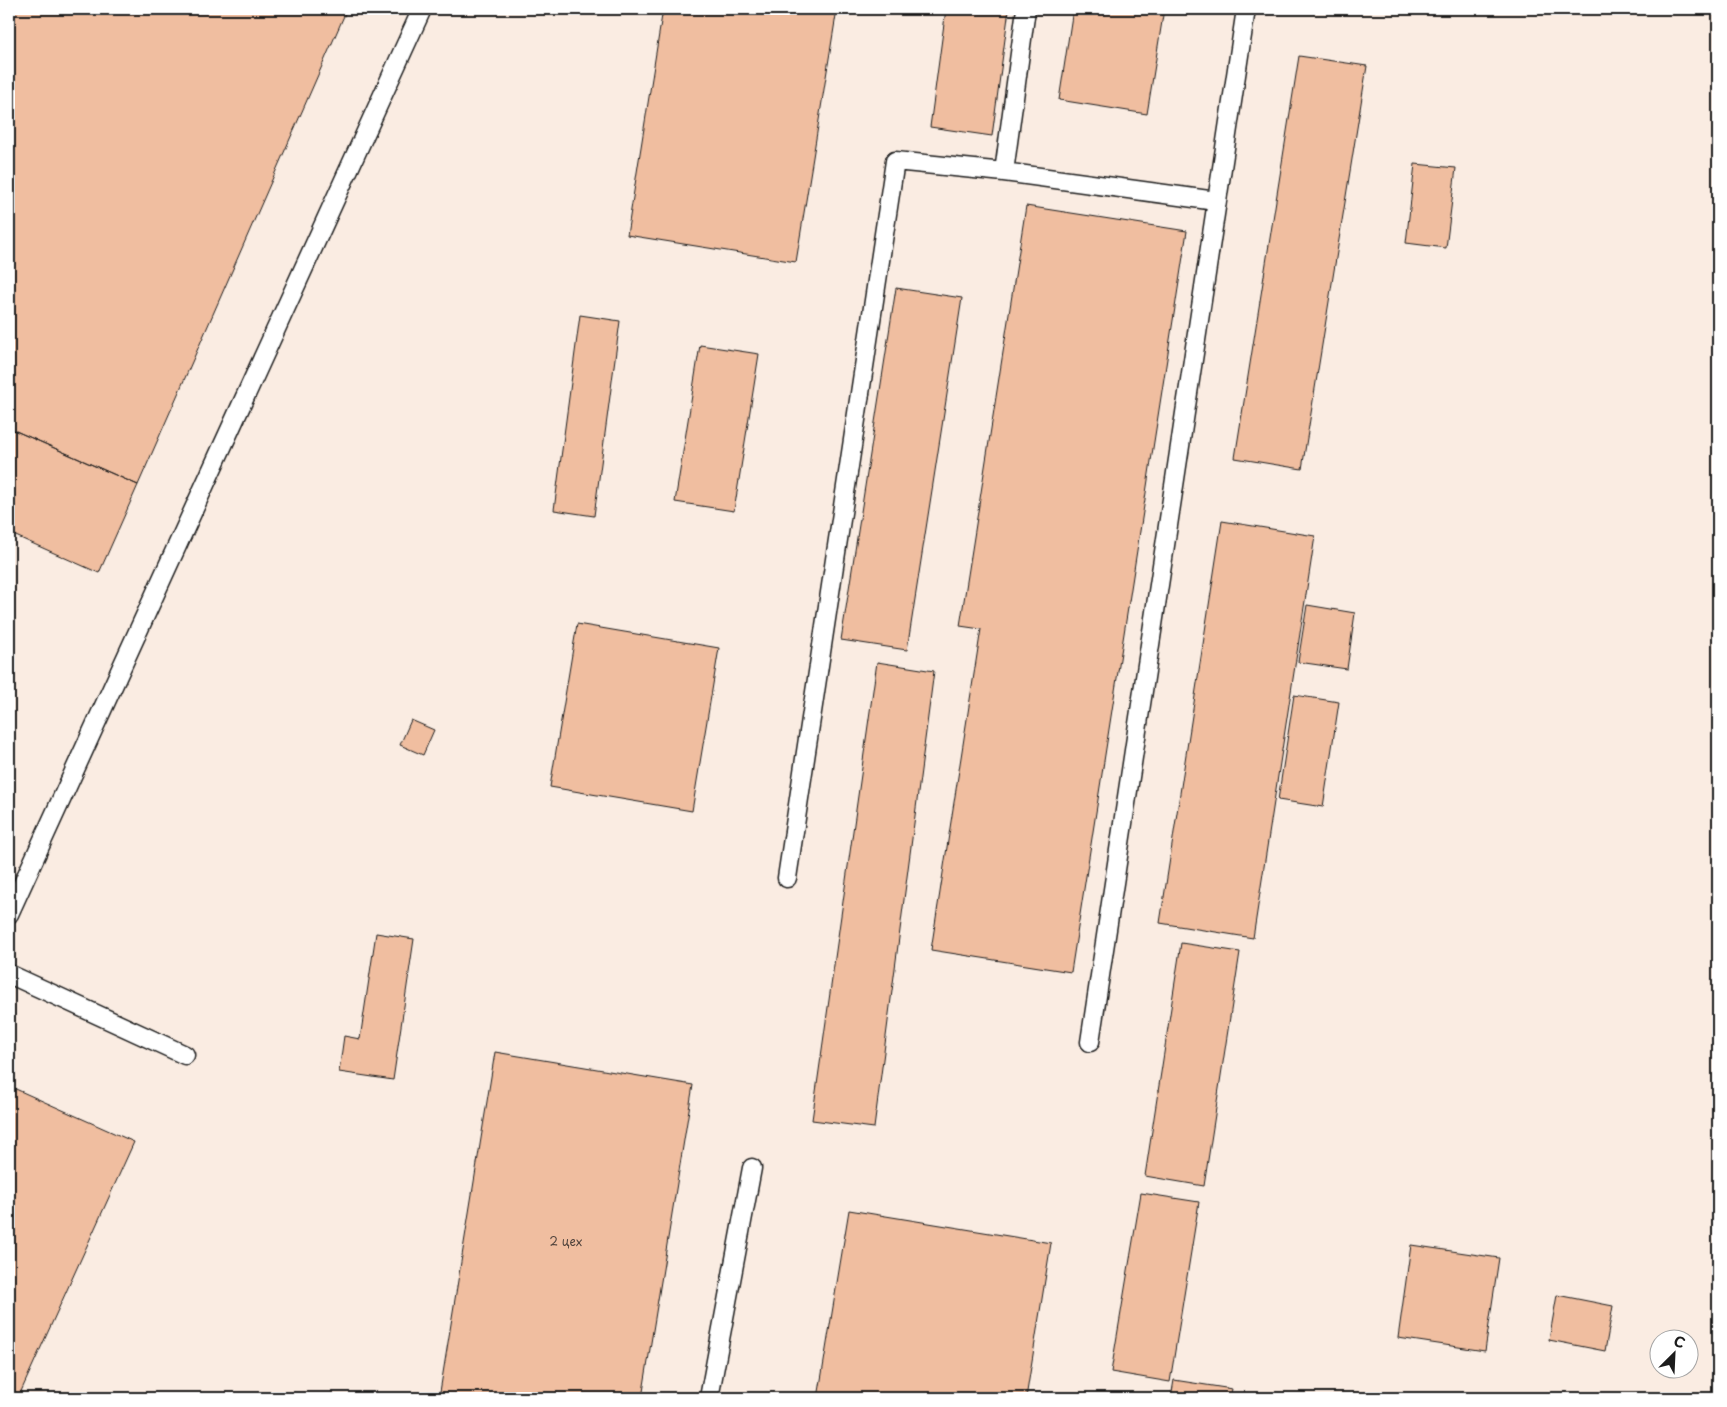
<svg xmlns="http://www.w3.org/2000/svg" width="1727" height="1407" font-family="'Playpen Sans',sans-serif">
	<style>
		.built { fill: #faece2; fill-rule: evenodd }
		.building { fill: #f0bea0; stroke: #1c1c1c }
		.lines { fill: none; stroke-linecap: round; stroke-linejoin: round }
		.lane-casing { stroke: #1c1c1c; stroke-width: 21 }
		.lane { stroke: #fff; stroke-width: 18 }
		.labels { text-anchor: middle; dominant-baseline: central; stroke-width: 4; stroke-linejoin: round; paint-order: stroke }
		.number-label { font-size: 12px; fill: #51443d }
	</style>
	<rect width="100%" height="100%" fill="#fff"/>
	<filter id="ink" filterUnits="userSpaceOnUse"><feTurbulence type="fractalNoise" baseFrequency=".02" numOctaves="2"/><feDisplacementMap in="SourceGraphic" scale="10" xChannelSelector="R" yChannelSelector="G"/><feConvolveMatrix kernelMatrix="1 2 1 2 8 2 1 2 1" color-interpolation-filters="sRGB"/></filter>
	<g filter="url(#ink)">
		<path class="built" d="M9,9H1718V1398H9ZM1660,1340H1690V1370H1660Z"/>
		<path class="building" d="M9,9H347L138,485L9,428Z
			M663,9H837L796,262L627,235Z
			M946,9H1009L992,136L930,127Z
			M1073,9H1164L1147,114L1059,100Z
			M1299,56L1367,66L1302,469L1235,458Z
			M1415,164L1456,168L1446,248L1406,243Z
			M1026,206L1187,231L1071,972L931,950L981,629L960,626Z
			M896,288L962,298L907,650L841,640Z
			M580,315L620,321L594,516L554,510Z
			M700,345L759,354L734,511L675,502Z
			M9,428L138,485L99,573L9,533Z
			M1222,521L1315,536L1253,938L1160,923Z
			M1307,605L1355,613L1347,669L1298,662Z
			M577,624L719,648L692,811L550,787Z
			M877,662L934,671L874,1128L812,1120Z
			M1294,695L1339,702L1323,807L1278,800Z
			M411,720L434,730L423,755L400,745Z
			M376,933L414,939L393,1080L339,1072L344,1036L360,1039Z
			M1181,943L1240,952L1204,1186L1145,1176Z
			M495,1052L693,1085L642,1398H439Z
			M9,1086L134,1142L18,1398H9Z
			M1141,1193L1199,1202L1170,1382L1111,1372Z
			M849,1210L1051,1243L1026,1398H818Z
			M1411,1245L1499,1258L1485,1351L1398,1338Z
			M1557,1295L1613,1306L1605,1351L1549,1340Z
			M1174,1380L1232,1389L1230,1398H1171Z"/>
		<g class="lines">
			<g class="lane-casing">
				<path id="lane" d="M1004,172L1026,9
					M787,878L895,161L1004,172L1216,201
					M9,914L422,9
					M9,974L185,1055
					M1090,1042L1246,9
					M709,1398L752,1168"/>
			</g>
			<use href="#lane" class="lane"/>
		</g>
	</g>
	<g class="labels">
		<g class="number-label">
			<text x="566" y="1241">2 цех</text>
		</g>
	</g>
	<rect width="1727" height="1407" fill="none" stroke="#fff" stroke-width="30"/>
	<rect x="15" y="15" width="1697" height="1377" fill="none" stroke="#1c1c1c" stroke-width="2" filter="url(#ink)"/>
	<g transform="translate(1674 1354) rotate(24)"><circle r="24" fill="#ffffff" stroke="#a4a4a4"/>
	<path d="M0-4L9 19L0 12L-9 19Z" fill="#1c1c1c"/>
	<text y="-8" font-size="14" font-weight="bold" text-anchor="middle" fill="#1c1c1c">С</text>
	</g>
</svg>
